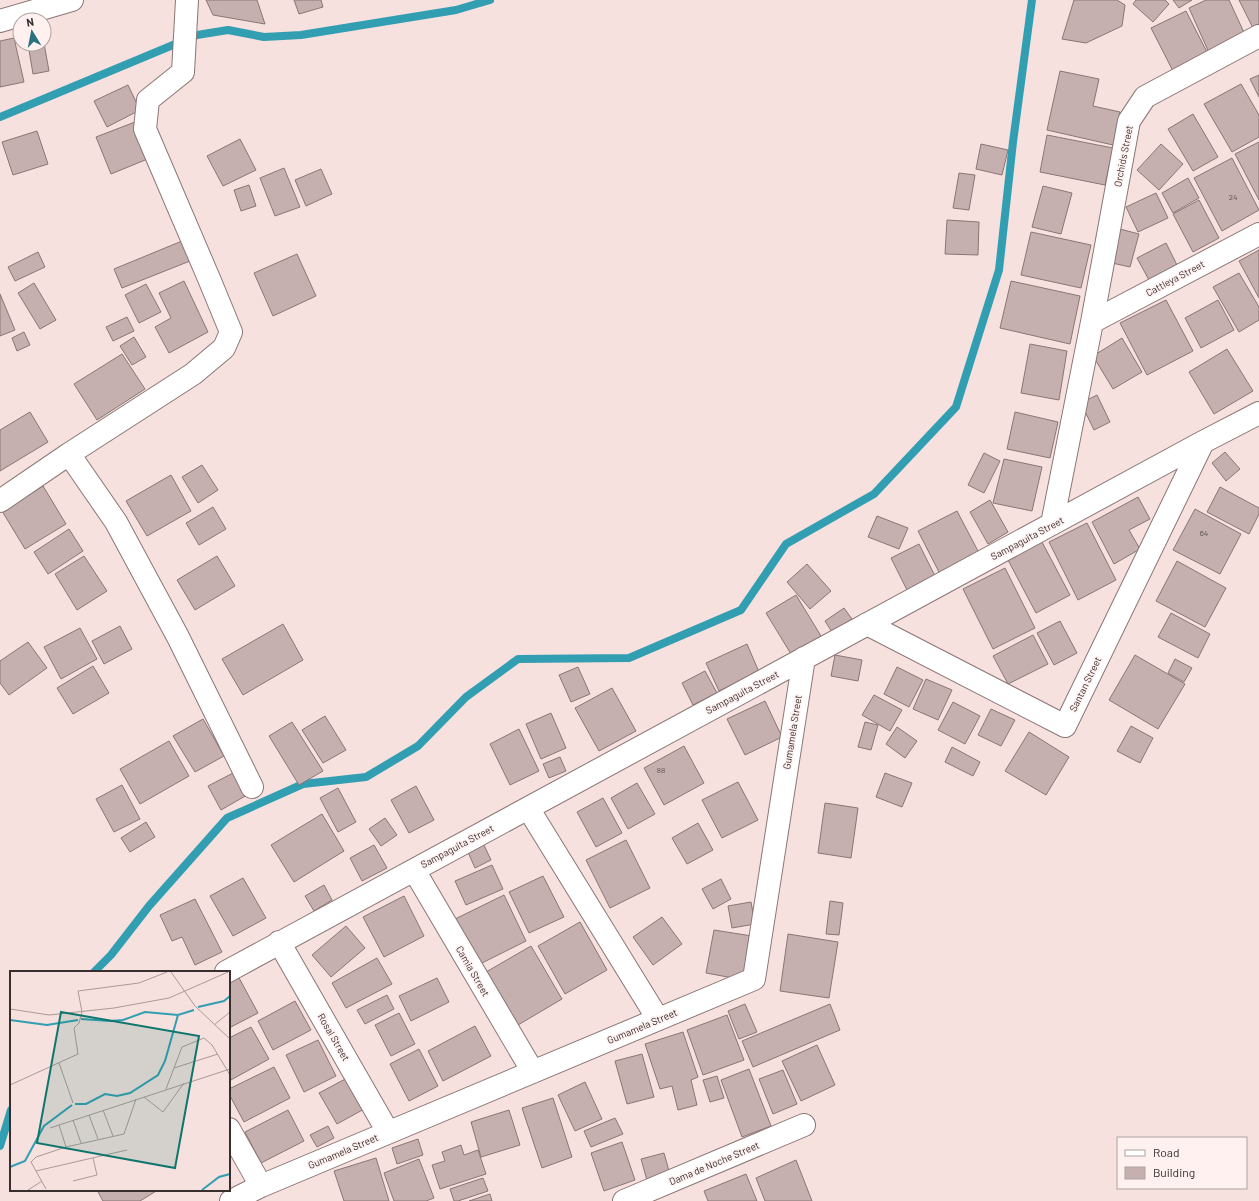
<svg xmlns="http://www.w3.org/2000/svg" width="1259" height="1201" font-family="Barlow,sans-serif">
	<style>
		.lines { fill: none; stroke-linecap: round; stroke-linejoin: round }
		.stream { stroke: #329eb1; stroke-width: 8 }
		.building { fill: #c5b0af; stroke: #897674 }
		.minor-casing { stroke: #8a7675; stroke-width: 24 }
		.minor { stroke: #fff; stroke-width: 22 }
		.labels { text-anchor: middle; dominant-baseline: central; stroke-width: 3; stroke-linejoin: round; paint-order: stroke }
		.number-label { font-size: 8px; fill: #5a4f4e }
		.street-label { font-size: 10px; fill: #372f2e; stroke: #fef1f0 }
		.inset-river { fill: none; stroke: #329eb1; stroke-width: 2 }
		.inset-road { fill: none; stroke: #aa9a98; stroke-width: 1 }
		.view { fill: #0f766e; fill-opacity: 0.15; stroke: #0f766e; stroke-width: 2 }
		.inset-edge { fill: none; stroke: #372f2e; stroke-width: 2 }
	</style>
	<rect width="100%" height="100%" fill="#f7e1df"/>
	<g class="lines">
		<path class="stream" d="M0,117L197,35L228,30L264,37L301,35L456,10L490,0
			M94,972L111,955L149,906L227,818L303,784L366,777L418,746L466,697L518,659L629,658L741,610L786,544L874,494L956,407L999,270L1013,142L1032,0
			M0,1146L11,1110"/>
	</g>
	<path class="building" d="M206,0H257L265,24L213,15Z
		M294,0H321L323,7L299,14Z
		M1074,0H1117L1125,5L1122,26L1086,43L1062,39Z
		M1136,0H1165L1169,4L1153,22L1133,4Z
		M1173,0H1192L1179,8Z
		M1206,0H1229L1247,39L1210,55L1189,8Z
		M1239,0H1259V28L1254,30Z
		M1186,11L1209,56L1174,73L1151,28Z
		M14,38L24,82L0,87V41Z
		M44,43L49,71L33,74L28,44Z
		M1060,71L1099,79L1093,106L1120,112L1113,145L1047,130Z
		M1259,75V97L1250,79Z
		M1241,84L1259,115V137L1232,152L1204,104Z
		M128,85L140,110L107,127L94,101Z
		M1193,114L1218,157L1193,171L1168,129Z
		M135,122L150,158L111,174L96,137Z
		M37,131L48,164L13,175L2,142Z
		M1047,135L1113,148L1105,185L1040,172Z
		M240,139L256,170L223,186L207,156Z
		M1259,142V200L1235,154Z
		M981,144L1008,150L1002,175L976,169Z
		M1161,144L1183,164L1159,190L1137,170Z
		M1232,158L1259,210L1222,231L1194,178Z
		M284,168L300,207L275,216L260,178Z
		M321,169L332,194L306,206L295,180Z
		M959,173L975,175L969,210L953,208Z
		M1188,178L1199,198L1173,213L1162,193Z
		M249,185L256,206L241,211L234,190Z
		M1043,186L1072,193L1061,234L1032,227Z
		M1156,193L1168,218L1138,232L1126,207Z
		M1199,200L1219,238L1193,252L1173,214Z
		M947,220L979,222L978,255L945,254Z
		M1120,229L1139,234L1130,267L1112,263Z
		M1031,232L1091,245L1081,288L1021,275Z
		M182,241L190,261L122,288L114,269Z
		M1166,243L1177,265L1149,280L1137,258Z
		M1259,250V298L1239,261Z
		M38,252L45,267L15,281L8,267Z
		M297,254L316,296L273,316L254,273Z
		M1239,273L1259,307V320L1239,332L1213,287Z
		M184,281L208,332L169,353L155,327L171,318L159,293Z
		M1011,281L1080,296L1070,344L1000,328Z
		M34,283L56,320L40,329L18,293Z
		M146,284L161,312L139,323L125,295Z
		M0,294L15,330L0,336Z
		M1166,300L1193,351L1147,375L1120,323Z
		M1218,300L1234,330L1201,348L1185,318Z
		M127,317L134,331L113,341L106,327Z
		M24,332L30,345L17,351L12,338Z
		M134,337L146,357L132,365L120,346Z
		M1122,338L1142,372L1113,389L1093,356Z
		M1030,344L1067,351L1059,400L1021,393Z
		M1227,349L1253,391L1214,414L1189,372Z
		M122,354L145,389L97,420L74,384Z
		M1097,395L1110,422L1094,430L1081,403Z
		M30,412L48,442L0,471V430Z
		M1015,412L1058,422L1050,458L1007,449Z
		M1225,452L1240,469L1226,481L1212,463Z
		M984,453L1000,461L984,493L968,485Z
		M1004,459L1042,467L1032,511L993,503Z
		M202,465L218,490L198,503L182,477Z
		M171,475L191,511L147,536L126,501Z
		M43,486L66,524L25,549L2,511Z
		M1220,487L1259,508V514L1249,534L1207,512Z
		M1138,497L1150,519L1129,530L1140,549L1114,564L1092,522Z
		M990,500L1008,532L988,544L970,512Z
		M213,507L226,529L199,545L186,523Z
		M1195,509L1241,534L1220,574L1173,550Z
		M957,511L979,553L940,574L918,531Z
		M877,516L908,528L899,549L868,537Z
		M1087,523L1116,580L1078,600L1049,542Z
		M69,529L83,551L48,574L34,552Z
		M1042,542L1070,595L1036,613L1008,560Z
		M919,544L935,576L907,590L891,558Z
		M84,556L107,591L77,610L55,574Z
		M217,556L235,586L195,610L177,580Z
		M1177,561L1226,588L1205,627L1156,601Z
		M807,564L831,591L810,609L787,582Z
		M1005,568L1035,628L993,649L963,589Z
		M796,595L821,636L791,654L766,613Z
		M844,608L852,619L832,632L825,621Z
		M1171,613L1210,634L1198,658L1158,637Z
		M1060,621L1077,653L1054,665L1037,633Z
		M283,624L303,660L243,695L222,659Z
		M120,626L132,649L104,664L92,641Z
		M80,628L97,659L61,679L44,647Z
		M1033,635L1048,664L1008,684L993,656Z
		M28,642L47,668L9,695L0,683V661Z
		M747,644L759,672L719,691L706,663Z
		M835,655L862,660L858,681L831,676Z
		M1135,655L1185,684L1158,729L1109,700Z
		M1175,659L1192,668L1184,682L1168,673Z
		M93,666L109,693L73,714L57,688Z
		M578,667L590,694L571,702L559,675Z
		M897,667L923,680L909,707L884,694Z
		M705,671L717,693L693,705L682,683Z
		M926,679L952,690L938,720L913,709Z
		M612,688L636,731L599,751L575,708Z
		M874,695L902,710L890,731L862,715Z
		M765,701L782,737L745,755L727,719Z
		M953,702L980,716L965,744L938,730Z
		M991,709L1015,720L1001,746L978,735Z
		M551,713L566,748L541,759L526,724Z
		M325,716L346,750L323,763L302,730Z
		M203,719L224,756L195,772L173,736Z
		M292,722L323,771L299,785L269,736Z
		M865,722L878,725L871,750L858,747Z
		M1131,726L1153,738L1140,763L1117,751Z
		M897,727L917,741L905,758L886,744Z
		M519,729L539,771L510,785L490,744Z
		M1029,732L1069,757L1046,795L1005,771Z
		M169,741L189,776L140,804L120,769Z
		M684,746L704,783L664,805L644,768Z
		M952,747L980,762L973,776L945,762Z
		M560,757L566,771L549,778L543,764Z
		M235,772L247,795L221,810L208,786Z
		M885,773L912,783L902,807L876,797Z
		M738,782L758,820L722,838L702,800Z
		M637,783L655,814L628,829L611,798Z
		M122,785L140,819L114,832L96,799Z
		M416,786L434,820L409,833L391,800Z
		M338,788L356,822L338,832L320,798Z
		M603,798L622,833L596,847L577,812Z
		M825,803L858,808L851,858L818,853Z
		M322,814L344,851L294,882L271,845Z
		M385,818L397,835L381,846L369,829Z
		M146,822L155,837L130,852L121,838Z
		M698,823L713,850L687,864L672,838Z
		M626,840L650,888L610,908L586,860Z
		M483,843L491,860L475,868L467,850Z
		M374,845L387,868L362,881L350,858Z
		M492,865L503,889L466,905L455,881Z
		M543,876L564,917L529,933L509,892Z
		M243,878L266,918L233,936L210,896Z
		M721,879L731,899L713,909L702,889Z
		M324,885L332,900L314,911L305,896Z
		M504,895L526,941L476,966L453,920Z
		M404,896L424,936L384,957L363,917Z
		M195,899L222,952L195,965L182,937L172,941L160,915Z
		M830,901L843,903L839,935L826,934Z
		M751,902L755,924L732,928L728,906Z
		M662,917L682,944L653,965L633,937Z
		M580,922L607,970L565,994L538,946Z
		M346,926L365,948L331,977L312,955Z
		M714,930L752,936L744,980L706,973Z
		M788,934L838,942L829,998L780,991Z
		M531,946L562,999L518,1025L486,972Z
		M377,958L392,984L346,1008L332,983Z
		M238,976L258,1013L229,1028V981Z
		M437,978L449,1002L411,1021L399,996Z
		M387,995L394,1009L365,1024L357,1010Z
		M295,1001L311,1030L273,1050L258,1021Z
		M745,1004L757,1032L739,1039L728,1011Z
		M830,1004L840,1030L753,1067L742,1041Z
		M399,1013L415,1044L391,1056L375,1025Z
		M727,1015L744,1060L703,1075L687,1030Z
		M475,1026L491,1056L443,1081L428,1051Z
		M251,1027L269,1059L229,1081V1038Z
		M683,1032L698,1077L691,1080L697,1105L678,1110L672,1086L660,1089L645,1044Z
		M318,1040L336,1076L304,1092L286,1055Z
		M817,1045L835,1085L801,1101L782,1061Z
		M419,1049L438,1086L409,1101L390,1064Z
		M642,1054L654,1097L627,1104L615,1061Z
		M274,1067L290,1098L244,1122L229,1094V1089Z
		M749,1069L771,1126L742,1137L721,1080Z
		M783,1070L797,1104L773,1114L759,1079Z
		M717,1076L724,1098L710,1102L703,1080Z
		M349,1077L366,1108L337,1124L319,1093Z
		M585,1082L602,1119L575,1131L558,1095Z
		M553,1098L572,1157L542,1168L522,1108Z
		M288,1110L304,1141L261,1163L245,1132Z
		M509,1110L520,1145L481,1157L471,1122Z
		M615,1118L623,1134L591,1147L584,1131Z
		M328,1126L334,1138L317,1147L310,1135Z
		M418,1139L423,1155L397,1164L392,1148Z
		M622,1142L635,1180L604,1191L591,1153Z
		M461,1145L464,1155L478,1150L486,1174L440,1189L432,1165L445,1161L442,1152Z
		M664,1153L671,1178L648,1184L641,1159Z
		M376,1158L389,1201H344L334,1171Z
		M419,1159L434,1198L426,1201H394L384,1173Z
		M796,1160L812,1201H765L756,1178Z
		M746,1174L757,1201H708L704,1191Z
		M483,1178L488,1191L458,1201H454L450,1189Z
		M97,1190H158L140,1201H103Z
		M490,1194L492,1201H469Z"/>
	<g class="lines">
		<g class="minor-casing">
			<path id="minor" d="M0,21L72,0
				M1092,322L1259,234
				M69,454L116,522L178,637L252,787
				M0,501L69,454L193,374L224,348L231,332L210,281L145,129L148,100L183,72L187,0
				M1052,524L1092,322L1129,121L1145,97L1259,36
				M867,624L1065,726L1203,442
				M528,808L658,1019
				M414,870L533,1072
				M279,942L388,1132
				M226,972L1203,442L1259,413
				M229,1129L261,1186
				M231,1201L261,1186L754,979L804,658
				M624,1201L804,1125"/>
		</g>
		<use href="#minor" class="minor"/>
	</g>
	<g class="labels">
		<g class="number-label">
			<text x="1233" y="197">24</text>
			<text x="1204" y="533">64</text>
			<text x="661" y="770">88</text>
		</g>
		<g class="street-label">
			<text transform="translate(1123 156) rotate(-79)">Orchids Street</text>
			<text transform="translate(1175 278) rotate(-28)">Cattleya Street</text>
			<text transform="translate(1027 538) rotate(-28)">Sampaguita Street</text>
			<text transform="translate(1085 684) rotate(-64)">Santan Street</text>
			<text transform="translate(742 692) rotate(-28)">Sampaguita Street</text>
			<text transform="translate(792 732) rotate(-81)">Gumamela Street</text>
			<text transform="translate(457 846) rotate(-28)">Sampaguita Street</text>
			<text transform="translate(473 971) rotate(60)">Camia Street</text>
			<text transform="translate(642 1026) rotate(-23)">Gumamela Street</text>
			<text transform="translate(334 1037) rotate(60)">Rosal Street</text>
			<text transform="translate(343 1151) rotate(-23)">Gumamela Street</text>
			<text transform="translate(714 1163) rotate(-23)">Dama de Noche Street</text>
		</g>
	</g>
	<g transform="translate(10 971)">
		<rect width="220" height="220" fill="#f7e1df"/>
		<path class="inset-river" d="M188,36L214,30L220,25M71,48L100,50L113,49L135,41L168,44L184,39M0,49L37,54L68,49M65,133H76L95,123L107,125L120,122L148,104L155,90L168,44M0,196L15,190L34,155L62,134M192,219L209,206L220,203"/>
		<path class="inset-road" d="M161,1L185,35L220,68M0,38L39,44L104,37L159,27L218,1M204,54L220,41M49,92L63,132M164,97L208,83M0,114L68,83L64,57L69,52L72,41L68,20L129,12L157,1M156,118L172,76L194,67L202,74L220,104M134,126L153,141L174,112M93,139L103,165M79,144L88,168M63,149L71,172M49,154L56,176M40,157L220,98M26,200L117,179M63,210L87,204L83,187M36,218L21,191L26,186L56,176L114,163L126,128M18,219L32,210"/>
		<path class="view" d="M51,41L189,65L165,197L27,172Z"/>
		<rect width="220" height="220" class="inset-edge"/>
	</g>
	<rect x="1117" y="1137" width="130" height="52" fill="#fef1f0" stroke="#aea3a2"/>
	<rect x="1125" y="1150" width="20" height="6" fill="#ffffff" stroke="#aea3a2"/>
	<text x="1153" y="1157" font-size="12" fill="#372f2e">Road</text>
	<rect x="1125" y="1167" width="20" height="12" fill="#c5b0af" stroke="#aea3a2"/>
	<text x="1153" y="1177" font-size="12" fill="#372f2e">Building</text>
	<g transform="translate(32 32) rotate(350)"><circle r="19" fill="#fef1f0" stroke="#aea3a2"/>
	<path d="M0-3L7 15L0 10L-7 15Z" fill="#2b717e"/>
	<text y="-6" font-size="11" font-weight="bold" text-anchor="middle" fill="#372f2e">N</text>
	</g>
</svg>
